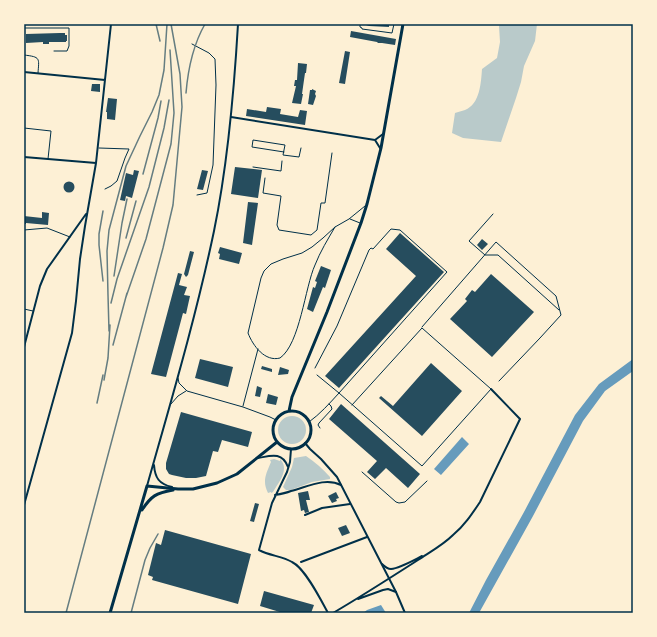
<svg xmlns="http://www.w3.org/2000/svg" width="657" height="637" font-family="'Sofia Sans Condensed',sans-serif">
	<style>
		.green { fill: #b9caca }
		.water { fill: #669bbc }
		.building { fill: #264d5e }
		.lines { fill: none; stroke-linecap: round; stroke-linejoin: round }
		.service { stroke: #003049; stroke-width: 1 }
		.minor { stroke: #003049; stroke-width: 2 }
		.tertiary { stroke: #003049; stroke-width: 2 }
		.primary { stroke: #003049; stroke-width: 3 }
		.rail { stroke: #657d81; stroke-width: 1.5 }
		.neatline { fill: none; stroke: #003049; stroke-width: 1.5 }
	</style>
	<rect width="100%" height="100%" fill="#fdf0d5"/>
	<path class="green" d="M501,24H537L535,41L524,66L521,82L516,98L501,142L463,138L452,133L455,113C458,112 462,111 465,110C480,104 481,83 482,69L497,58L500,42L499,26Z
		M278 430a14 14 0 1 1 28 0a14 14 0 1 1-28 0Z
		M306,456C315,462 323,469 330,477V479L312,482L291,490H286L283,487L292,467L294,458Z
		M274,459L280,461V459C290,469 279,482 273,492L271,493V492L268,493C262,481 266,474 271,462L270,460Z"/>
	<path class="water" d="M633,359V371L605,391L583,421L533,516L479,613H469L486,580L524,512L575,415L599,384Z
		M462,437L469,444L441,475L434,469Z
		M381,605L386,613H363L367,610Z"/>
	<path class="building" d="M366,24H389V27L369,26L366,25Z
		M351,31L396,39L395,45L382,43H378L377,42L350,37Z
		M60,33H65V35H67V41H66V42H49V44H43V42L26,43V34Z
		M345,51L350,52L345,84L339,83Z
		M298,63L307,64L306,73H305L302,94H303L301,104L292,103L296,86H294L295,80H297Z
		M92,84H100V92L91,91Z
		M312,89L316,91L315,94L316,96L313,105L308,104L310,90H312Z
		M108,98L117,99L115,120L107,119V112H106Z
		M267,107L281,109L280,114L298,117L300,110L307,111L305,125L246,116L247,109L266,112Z
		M235,167L262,170L258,198L231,194Z
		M134,170L139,171L132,198L126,196L125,201L120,200L126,173L133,175Z
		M202,170L208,171L203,190L197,189Z
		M63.5 187a5.5 5.5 0 1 1 11 0a5.5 5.5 0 1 1-11 0Z
		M248,202L258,203L252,245L243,243Z
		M42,212L49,213L48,225L26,223V224H24V216L42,218Z
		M400,233L444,272L339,388L325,376L416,276L386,249Z
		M482,239L488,244L482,250L477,245Z
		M220,247L242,253L239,264L219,259L220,254L218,253Z
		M190,251L194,252L188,275L186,277L184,274Z
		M321,266L331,270L325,288L323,287L313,312L307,309L313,287L315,288L317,282L315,281Z
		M178,273L182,274L179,285L187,287L184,295L190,296L186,314L183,313L166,377L151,374Z
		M491,274L534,312L492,357L450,319L467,301L465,299L472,290L475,292Z
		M200,359L233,367L228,387L195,378Z
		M431,363L462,391L422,436L379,398L381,396L393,406Z
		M262,366L272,369V372L261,369Z
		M280,367L289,370L288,374L278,375Z
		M257,386L262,388L260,397L255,396Z
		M268,394L278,397L276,405L266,403Z
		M341,404L420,474L408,488L386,468L375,479L367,472L377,461L329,419Z
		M181,412L252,432L248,447L222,440L218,452L213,451L206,476L196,478H186L172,475L169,474L166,469V463Z
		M308,491L310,500H306L309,512L305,513L304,510L301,511L298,493Z
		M336,492L339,498L336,499L337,501L332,503L328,496Z
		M255,503L259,504L254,522L250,521Z
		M346,525L350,533L342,536L338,528Z
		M165,530L251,554L238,604L152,580L153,577L148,575L156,543L161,545Z
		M264,591L314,605L311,613H283L260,606Z"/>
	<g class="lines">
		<path class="service" d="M360,24V27L362,28V29L392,33L394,24
			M24,28H69V46L67,51H54
			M192,44L209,53L215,59L216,85L213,165L207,193L197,195
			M24,55C41,57 39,58 38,73
			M24,128L51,131L48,159
			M99,148L129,149L125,158L117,181L111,186L105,189
			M284,152L252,147L253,140L285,145L283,155L299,157L301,148
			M253,167L281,171L282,161
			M265,178L263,193L281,196L277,225L279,230L311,235L317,230L321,203H325L332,153
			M493,214L469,241L485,255H498L559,310
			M350,219L360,223
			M335,227C328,239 320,252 315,265C305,287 300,344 280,358C265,362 253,346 248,333L261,278L264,271L271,264L283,259L302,253L312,247L323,238L335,227L349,219L365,206
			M24,230L47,228L70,237
			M24,309L33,311
			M422,327L496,242L556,296L561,315L540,338L499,381
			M315,368L337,326L369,250L371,248L373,249L391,229L400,230L447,272L339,393L317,375
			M178,378L179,383L187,391L243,407L270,417L276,420
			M171,404L178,396L186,391
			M243,406L258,349
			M309,422C320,414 329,404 339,393L422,466L491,389L422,328L352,405
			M320,428L318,425L319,423L332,409L331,406L329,404
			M362,472L396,502L399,503L405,502L427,481"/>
		<path class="minor" d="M24,72L105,80
			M231,117L375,140L380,148
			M375,140L383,134
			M24,157L96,163
			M24,347L40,286L47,269L86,214
			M291,449L290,462L287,472L272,503L259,550C270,556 282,556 292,562C305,568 321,600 328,613
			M258,458C270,456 282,451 288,467
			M275,495C281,494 286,493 291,491C307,487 325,477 341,485
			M24,505L72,333L76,301L80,259L85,226L96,163L111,24
			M305,515L322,508L350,504
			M301,562L367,537
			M382,564C385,567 387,569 391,569C400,568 414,560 422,556
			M358,599L383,590L388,589L396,592
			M333,613C362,596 390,578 418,560C430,552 443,545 453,535C464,526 472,514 480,502L520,419L491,389"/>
		<path class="tertiary" d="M305,443L310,449L321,459L337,477L396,592L405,613
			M154,465C155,478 159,484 172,487
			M147,486C171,401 196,317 214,231C228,163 234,93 238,24"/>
		<path class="primary" d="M289,411L292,397L327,312L361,223L367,204L381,148L403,24
			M273 430a19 19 0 1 1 38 0a19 19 0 1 1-38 0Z
			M142,510C151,496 156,493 173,490
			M110,613L147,486L178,489H193L217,483L237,474L277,442"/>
		<path class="rail" d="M156,24L160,41
			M186,93C188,69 193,45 205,24
			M143,174L158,118L161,101
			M126,238L136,201
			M114,276L122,223L127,199
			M103,281L99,245V234L103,211
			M126,297L146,239L171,144L174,113L170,50
			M111,303L117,279L149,187L164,128L169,100
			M109,331L108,295L107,251L109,230L126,166L140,136L152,112L159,95L164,70L167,24
			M113,345L127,293
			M104,380L108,358L110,325
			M97,403L103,375
			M66,613L163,248L173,205L182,107L180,74L171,24
			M131,613L145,560L150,548L158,534"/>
	</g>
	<rect width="657" height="637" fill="none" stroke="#fdf0d5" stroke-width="50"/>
	<rect x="25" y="25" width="607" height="587" class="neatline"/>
</svg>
